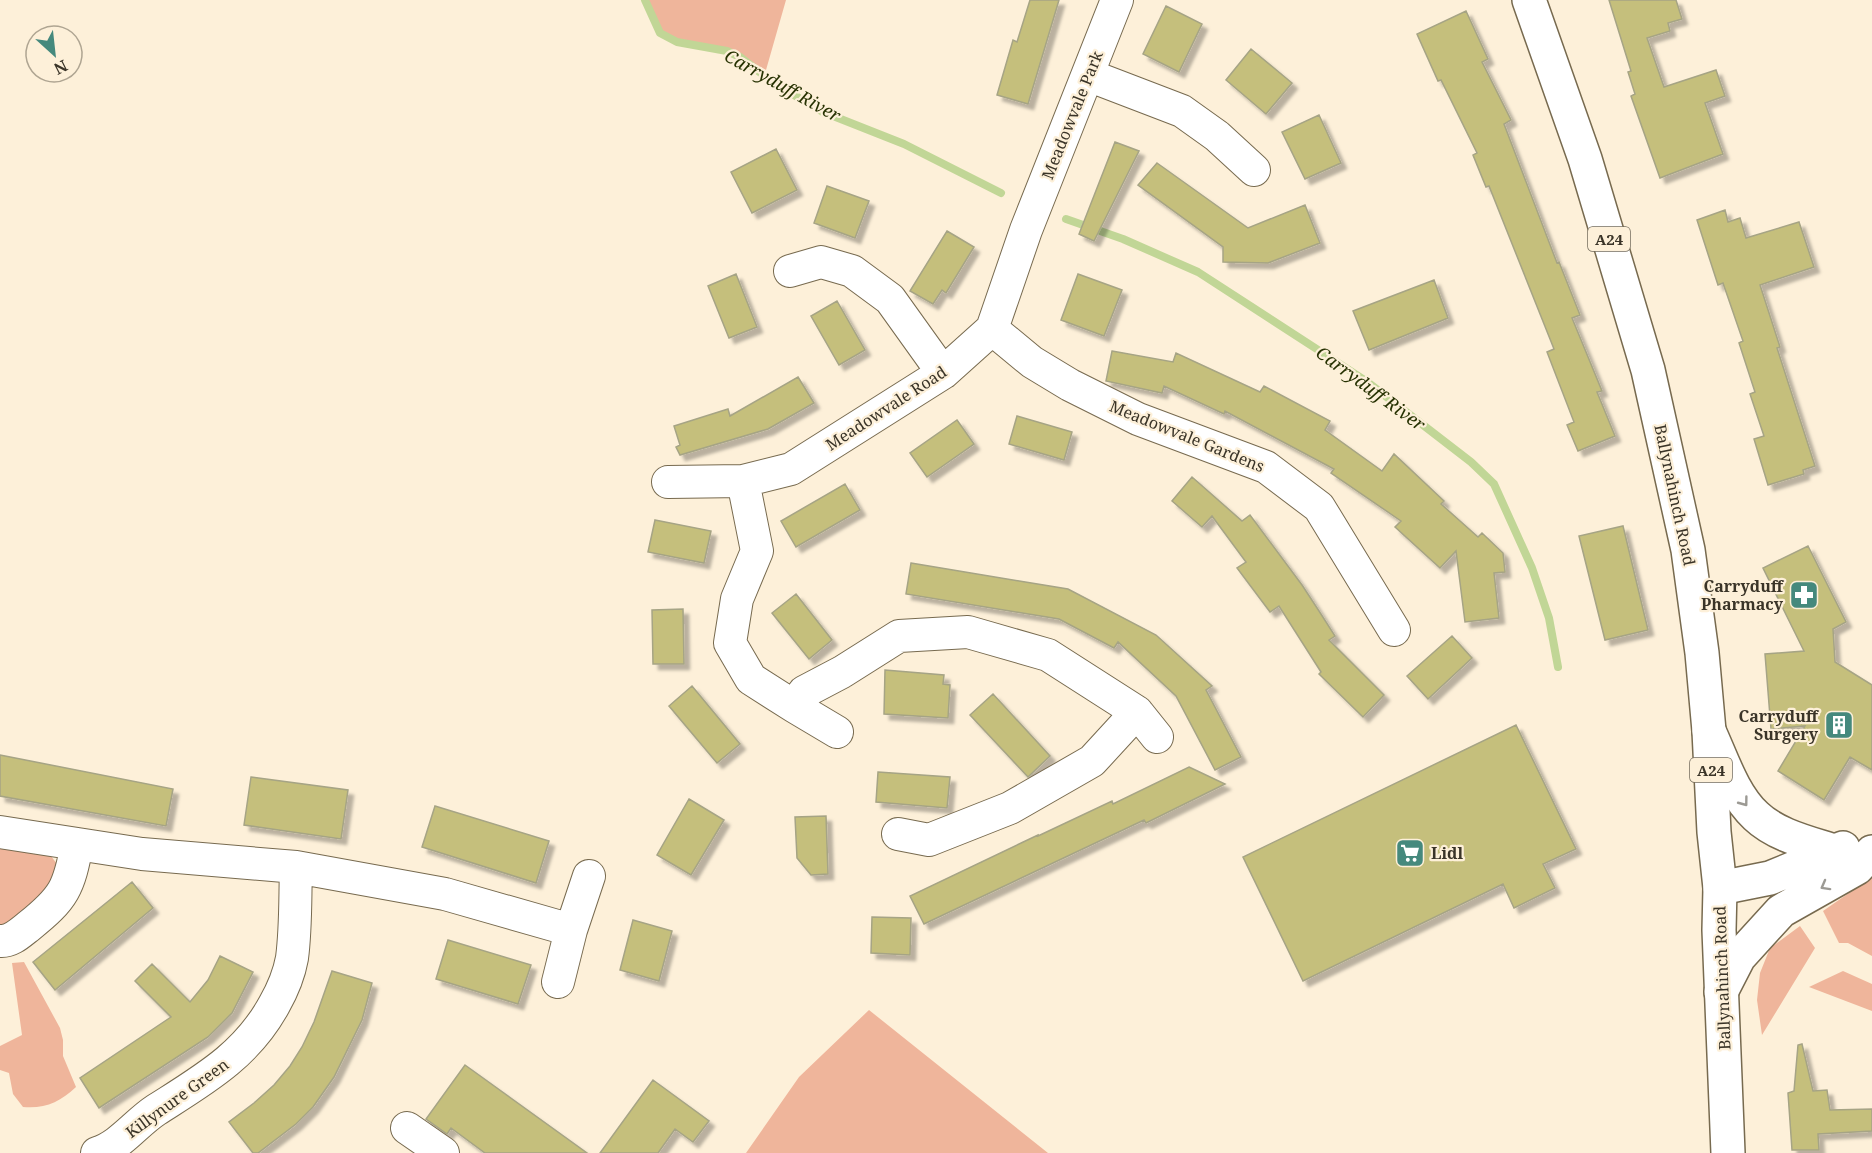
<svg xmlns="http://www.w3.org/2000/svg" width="1872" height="1153" font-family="'Noto Serif',serif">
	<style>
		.green { fill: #efb59b }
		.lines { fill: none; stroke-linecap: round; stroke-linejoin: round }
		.stream { stroke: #c1d696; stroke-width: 8 }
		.building { fill: #c5bf7b; stroke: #a6a485; stroke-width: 1.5; filter: url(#shadow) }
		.street-casing { stroke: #776a4f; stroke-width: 34 }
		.secondary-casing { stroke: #776a4f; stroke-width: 36 }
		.highway-casing { stroke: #776a4f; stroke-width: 36 }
		.street { stroke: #fff; stroke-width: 32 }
		.secondary { stroke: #fff; stroke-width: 33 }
		.highway { stroke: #fff; stroke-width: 33 }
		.oneway { stroke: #9c9a94 }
		.labels { text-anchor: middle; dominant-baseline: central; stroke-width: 4.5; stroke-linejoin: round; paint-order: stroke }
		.shield { fill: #fdf0d9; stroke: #746c5d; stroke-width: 1.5 }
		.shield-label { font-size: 15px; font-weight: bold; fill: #3a3428 }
		.street-label { font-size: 16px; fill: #3a3428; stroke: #fdf0d9 }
		.poi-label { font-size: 16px; font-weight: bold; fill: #3a3428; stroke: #fdf0d9; text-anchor: end }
		.water-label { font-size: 18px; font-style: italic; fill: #273202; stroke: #fdf0d9 }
	</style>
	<defs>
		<filter id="shadow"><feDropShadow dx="5.5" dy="5.5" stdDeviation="1.5" flood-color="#0004"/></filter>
	</defs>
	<rect width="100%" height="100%" fill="#fdf0d9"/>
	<path class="green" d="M642,0H786L766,70L740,57L677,42L660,33Z
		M0,847L51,856L57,864L51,891L0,929Z
		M1872,877V956L1848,943H1839L1823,911Z
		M1800,926L1815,948L1762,1035L1757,1000L1760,973L1770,948Z
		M24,962L60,1028L63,1040V1056L76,1087C60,1102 45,1109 23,1107L13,1094L9,1073L0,1070V1046L22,1035L12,963Z
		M1843,971L1872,984V1011L1809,987Z
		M869,1010L1048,1153H746L799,1077Z"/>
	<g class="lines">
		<path class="stream" d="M645,0L660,33L677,42L727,51L740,57L775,84L823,112L904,144L1001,193
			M1066,219L1123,239L1198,272L1366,381L1471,462L1494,484L1532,568L1549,618L1558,667"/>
	</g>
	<path class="building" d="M1030,0H1059L1028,104L997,95L1013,40L1017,42Z
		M1609,0H1676L1682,19L1668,23L1670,31L1647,38L1664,87L1716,70L1725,96L1705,103L1723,154L1660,178L1631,96L1635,94L1628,72L1631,71Z
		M1166,6L1202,24L1179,72L1143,54Z
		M1466,11L1488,59L1482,62L1511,120L1504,124L1557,263L1559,262L1580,315L1572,318L1602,391L1597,392L1615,436L1578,451L1567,425L1574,422L1547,352L1554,349L1489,186L1486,187L1473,155L1477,153L1441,80L1438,81L1417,34Z
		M1251,49L1292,83L1266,114L1226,80Z
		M1319,115L1341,163L1305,179L1282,132Z
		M1115,142L1139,151L1094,241L1079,234Z
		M776,149L797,190L752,213L731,172Z
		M1157,163L1248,228L1305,205L1320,243L1268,263L1223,262V247L1138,185Z
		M827,186L869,201L855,238L814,223Z
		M1725,210L1728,222L1740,218L1746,238L1799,222L1814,267L1760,285L1780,347L1777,348L1815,466L1803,470L1804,474L1768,485L1754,439L1764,436L1750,394L1755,392L1739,343L1743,341L1723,283L1718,285L1697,220Z
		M947,231L974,247L946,293L942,290L933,304L910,291Z
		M736,274L757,327L729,338L708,286Z
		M1078,274L1122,290L1104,336L1061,320Z
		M1434,280L1448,318L1369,350L1353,311Z
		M837,301L865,350L839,365L811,316Z
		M1112,351L1173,362L1176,353L1260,392L1264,386L1330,421L1325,430L1382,471L1394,454L1444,501L1441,504L1478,537L1482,533L1503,553L1505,572L1494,573L1499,618L1465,622L1456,551L1440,568L1395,527L1401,521L1331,473L1334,469L1225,411L1224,414L1164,386L1162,393L1106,381Z
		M798,377L814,403L768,429L680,455L676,447L680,445L674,426L728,409L730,416Z
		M1017,416L1072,432L1064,460L1009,444Z
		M957,420L974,444L927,477L910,453Z
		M1192,477L1242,521L1250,515L1302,585L1319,611L1335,636L1329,640L1384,695L1363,717L1319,674L1321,672L1279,606L1270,612L1237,568L1246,562L1212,516L1202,527L1172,501Z
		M845,484L860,510L796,547L781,521Z
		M655,520L711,531L704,563L648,552Z
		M1623,526L1648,630L1605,640L1579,536Z
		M1808,546L1846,622L1833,629L1835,662L1872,685V770L1850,757L1824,800L1778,771L1805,726L1771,729L1765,654L1804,651L1763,568Z
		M911,563L1068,589L1156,635L1212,686L1206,690L1241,757L1215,770L1176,696L1118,642L1114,648L1059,619L906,594Z
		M796,594L832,640L809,659L772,613Z
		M683,609L684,664H653L652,610Z
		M1452,636L1472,658L1428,699L1407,676Z
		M885,670L944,675L943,684L950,685L948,718L884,714Z
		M692,686L740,744L717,763L669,706Z
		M993,694L1050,756L1028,777L970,715Z
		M1516,725L1576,849L1543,864L1555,888L1514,908L1503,884L1303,981L1243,857Z
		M0,755L173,789L166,826L0,796Z
		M1189,767L1225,784L1146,823L1144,820L924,924L910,896L1038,835V836L1112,801L1113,804Z
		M878,772L950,777L947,808L876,802Z
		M251,777L348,790L341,839L244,825Z
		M689,799L724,820L691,875L657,855Z
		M435,806L549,841L536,883L422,847Z
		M826,816L828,874L811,875L797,858L795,817Z
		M132,882L153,908L55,990L33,962Z
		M872,917L911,918L910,955L871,953Z
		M633,920L672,931L659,981L620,970Z
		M448,940L531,965L518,1004L436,979Z
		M220,956L253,972L232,1013L208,1037L99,1108L80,1078L171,1017L135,981L152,964L190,1002L208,980Z
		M332,971L372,983L362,1020L334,1077L313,1107L296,1124L258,1153H253L229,1122L254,1103L274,1085L290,1066L302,1047L314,1022Z
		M1802,1044L1813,1091L1827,1090L1830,1110L1872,1109V1131L1818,1134L1819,1150H1792L1788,1093L1794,1091L1798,1045Z
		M465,1065L587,1153H485L451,1128L447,1134L426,1119Z
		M653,1080L709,1121L693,1142L675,1129L658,1153H600Z"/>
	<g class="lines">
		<g class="street-casing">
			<path id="street" d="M1088,75L1182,111L1217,136L1254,170
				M790,271L821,262L852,271L890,299L943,373
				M992,329L1032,362L1070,385L1138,419L1266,467L1319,507L1394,630
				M743,481L757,551L737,599L730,643L751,679L795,707L804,692L842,672L899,636L968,632L1048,655L1137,712L1157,737
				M668,482L743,481L791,469L943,373L992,329L1026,230L1117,0
				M795,707L837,732
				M0,832L142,854L296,867L445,894L571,930
				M898,834L929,840L1010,808L1092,761L1137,712
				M0,941C11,942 20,933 29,926C64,898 69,888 77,844
				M558,982L571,930L589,876
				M407,1128L443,1153
				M97,1153C120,1146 136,1123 156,1110C203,1080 246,1056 274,1005C282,991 289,975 292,958C296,928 295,897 296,867"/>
		</g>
		<g class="secondary-casing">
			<path id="secondary" d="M1709,731C1722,759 1733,795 1756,816C1777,836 1810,843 1837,852
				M1720,888L1770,878L1843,848
				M1721,992L1739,957L1781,911L1857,868L1872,852"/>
		</g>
		<g class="highway-casing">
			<path id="highway" d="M1529,0L1585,159L1648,370L1688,550L1702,653L1709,731L1714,832L1720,888L1719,930L1728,1153"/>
		</g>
		<use href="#street" class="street"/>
		<use href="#secondary" class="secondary"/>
		<use href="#highway" class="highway"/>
	</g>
	<defs><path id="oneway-chevron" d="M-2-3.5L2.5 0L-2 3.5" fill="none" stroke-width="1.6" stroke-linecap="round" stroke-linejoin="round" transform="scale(1.5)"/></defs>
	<g class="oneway">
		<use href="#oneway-chevron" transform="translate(1744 802) rotate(53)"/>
		<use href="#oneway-chevron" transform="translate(1825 886) rotate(151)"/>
	</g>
	<defs>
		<g id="pharmacy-square" transform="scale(1.5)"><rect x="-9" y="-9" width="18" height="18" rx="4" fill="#45897d" stroke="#fdf0d9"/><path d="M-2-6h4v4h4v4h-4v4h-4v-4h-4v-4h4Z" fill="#fff"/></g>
		<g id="building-square" transform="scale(1.5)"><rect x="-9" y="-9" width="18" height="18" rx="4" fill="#45897d" stroke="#fdf0d9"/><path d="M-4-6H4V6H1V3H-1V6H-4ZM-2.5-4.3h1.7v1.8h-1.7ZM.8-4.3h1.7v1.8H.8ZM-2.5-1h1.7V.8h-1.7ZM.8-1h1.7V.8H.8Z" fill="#fff"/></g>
		<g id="supermarket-square" transform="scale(1.5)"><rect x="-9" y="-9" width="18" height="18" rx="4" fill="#45897d" stroke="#fdf0d9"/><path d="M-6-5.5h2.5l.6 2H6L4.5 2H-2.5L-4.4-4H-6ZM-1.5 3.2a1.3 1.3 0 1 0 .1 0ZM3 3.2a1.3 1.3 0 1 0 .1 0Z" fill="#fff"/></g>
	</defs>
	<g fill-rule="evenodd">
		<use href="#pharmacy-square" x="1804" y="595"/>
		<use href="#building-square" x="1839" y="725"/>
		<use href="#supermarket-square" x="1410" y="853"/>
	</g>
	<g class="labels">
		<g class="shield">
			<rect x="1588" y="227" width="42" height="24" rx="4.5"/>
			<rect x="1690" y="758" width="42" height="24" rx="4.5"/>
		</g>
		<g class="shield-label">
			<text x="1609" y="239">A24</text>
			<text x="1711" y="770">A24</text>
		</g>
		<g class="street-label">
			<text transform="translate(1072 115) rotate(-68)">Meadowvale Park</text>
			<text transform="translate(886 408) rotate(-33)">Meadowvale Road</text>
			<text transform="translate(1187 436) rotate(22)">Meadowvale Gardens</text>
			<text transform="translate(1675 495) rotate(78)">Ballynahinch Road</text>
			<text transform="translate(1722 978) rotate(-92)">Ballynahinch Road</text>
			<text transform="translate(177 1098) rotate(-36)">Killynure Green</text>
		</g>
		<g class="poi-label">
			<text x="1783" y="586">Carryduff<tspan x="1783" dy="18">Pharmacy</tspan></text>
			<text x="1818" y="716">Carryduff<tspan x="1818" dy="18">Surgery</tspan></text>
			<text x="1431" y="853" text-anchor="start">Lidl</text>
		</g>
		<g class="water-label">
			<text transform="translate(783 85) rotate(29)">Carryduff River</text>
			<text transform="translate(1371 388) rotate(36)">Carryduff River</text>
		</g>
	</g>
	<g transform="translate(54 54) rotate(153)"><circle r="28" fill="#fdf0d9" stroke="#afa592" stroke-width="1.5"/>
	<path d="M0-4.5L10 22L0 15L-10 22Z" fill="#45897d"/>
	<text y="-9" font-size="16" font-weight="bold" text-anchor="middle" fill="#3a3428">N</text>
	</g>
</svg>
